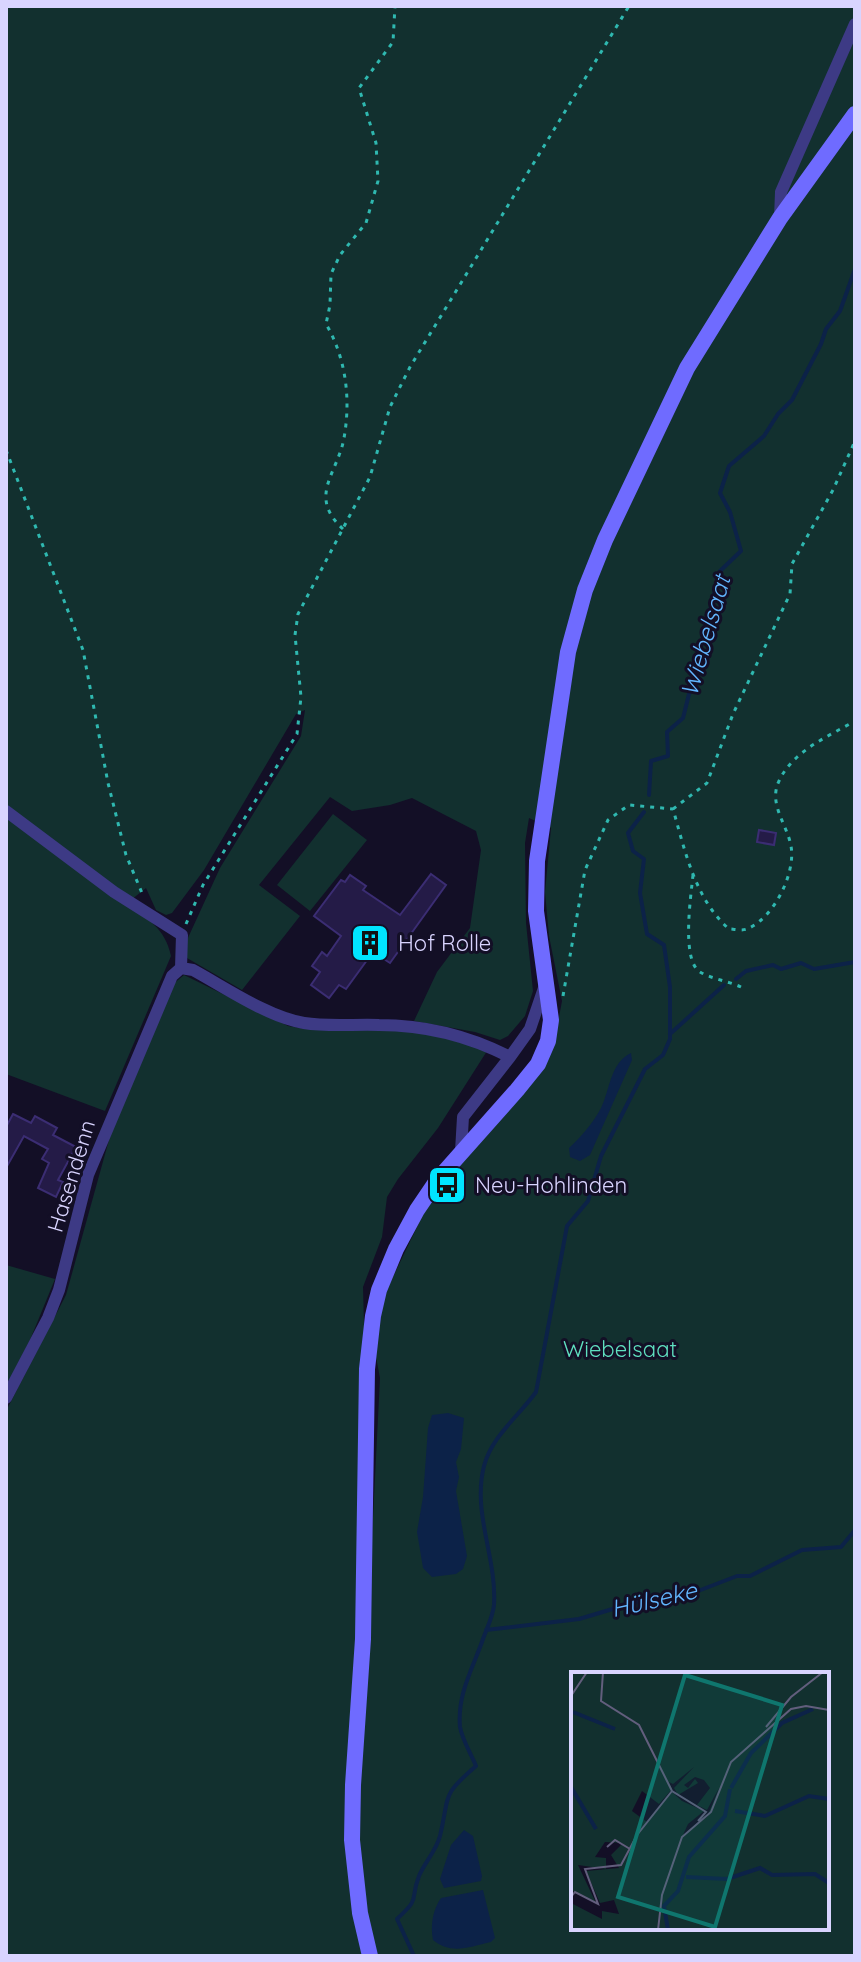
<svg xmlns="http://www.w3.org/2000/svg" width="861" height="1962" font-family="Quicksand,sans-serif">
	<style>
		.green { fill: #12302f; fill-rule: evenodd }
		.water { fill: #0c2248 }
		.lines { fill: none; stroke-linecap: round; stroke-linejoin: round }
		.stream { stroke: #0c2248; stroke-width: 4 }
		.building { fill: #241b47; stroke: #3b2d73; stroke-width: 2 }
		.path { stroke: #2fb8b0; stroke-width: 3; stroke-dasharray: 4 6; stroke-linecap: butt }
		.minor { stroke: #3d3a85; stroke-width: 12 }
		.secondary { stroke: #6f6bff; stroke-width: 16 }
		.labels { text-anchor: middle; stroke-width: 6; stroke-linejoin: round; paint-order: stroke }
		.poi-label { font-size: 22px; fill: #d9d4ff; stroke: #130f26; text-anchor: start }
		.street-label { font-size: 22px; fill: #d9d4ff; stroke: #130f26 }
		.park-label { font-size: 22px; fill: #5fe0c0; stroke: #130f26 }
		.water-label { font-size: 24px; font-style: italic; fill: #62b6ff; stroke: #130f26 }
		.inset-river { fill: none; stroke: #0c2248; stroke-width: 4 }
		.inset-road { fill: none; stroke: #625e7d; stroke-width: 2 }
		.view { fill: #0f766e; fill-opacity: 0.15; stroke: #0f766e; stroke-width: 4 }
		.inset-edge { fill: none; stroke: #d9d4ff; stroke-width: 4 }
	</style>
	<rect width="100%" height="100%" fill="#130f26"/>
	<path class="green" d="M6,6h849v1950h-479l-12,-51 -7,-68 23,-459 -4,-21 5,-55 47,-98 128,-171 6,-32 -13,-65 -4,-44 6,-64 -22,-10 -4,25 1,80 7,68 -8,25 -17,20 -8,4 -25,-8 -61,-11 23,-49 33,-44 11,-78 -5,-19 -64,-33 -22,7 -38,6 -22,-14 -71,88 41,31 -58,74 -55,-32 -2,-8 2,-10 33,-72 81,-132 4,-26 -9,4 -92,156 -32,43 -6,2 -10,-5 -10,-22 -20,16c22,15 39,24 45,52l-66,155 -99,-37zM573,1674h254v254h-254z
		M333,814l34,26 -57,71 -33,-26z
		M184,975l104,51c33,7 67,1 100,3 34,2 67,11 99,22l-49,77 -40,51 -11,18 -5,40 -19,50 2,76 -7,277 -9,95 14,221h-357v-545l60,-116 51,-184 55,-126z
		M6,1265l49,14 -25,61 -24,46z"/>
	<path class="water" d="M631,1053l1,7 -42,95 -10,6 -10,-4 -1,-9c11,-10 25,-26 32,-40 9,-18 9,-45 30,-55z
		M448,1413l16,5 -3,31 -5,13 3,15 -3,14 11,65 -4,13 -7,5 -24,3 -9,-9 -6,-36 6,-35 5,-69 4,-13z
		M464,1830l9,6 9,40 -1,5 -37,7 -4,-9 11,-34z
		M483,1890l12,48 -4,4c-22,5 -40,13 -58,-2 -3,-14 0,-31 8,-42z"/>
	<g class="lines">
		<path class="stream" d="M649,795l2,-34 17,-5 -1,-24 16,-14 37,-147 21,-20 -11,-39 -10,-19 9,-27 35,-30 14,-22 14,-14 29,-56 5,-15 14,-18 15,-42
			M736,979l10,-8 27,-6 8,4 20,-6 13,6 41,-7
			M670,1034l54,-49
			M486,1630l93,-11 64,-19 9,1 33,-5 52,-20h13l52,-26 39,-3 14,-17
			M414,1956l-17,-37c25,-23 12,-17 22,-43 6,-14 17,-25 21,-40 10,-41 0,-39 36,-70 -5,-12 -14,-27 -16,-39 -3,-33 13,-59 23,-88 4,-11 10,-23 11,-34 3,-47 -22,-92 -10,-139 8,-30 34,-49 52,-74l31,-166 21,-25 13,-45 44,-87 18,-14 7,-16v-52l-6,-42 -17,-11 -7,-41 4,-34 -11,-8 -5,-18 16,-21"/>
	</g>
	<path class="building" d="M759,830l17,3 -2,12 -17,-3z
		M431,874l15,11 -56,78 -17,-11 -27,37 -7,-4 -10,13 -18,-13 9,-13 -8,-6 10,-14 5,4 14,-20 -27,-20 27,-36 4,2 5,-7 16,11 -3,4 37,25z
		M13,1114l18,9 4,-7 22,12 -4,7 23,12 -18,33 5,2 -7,15 -18,-9 11,-25 -7,-4 6,-10 -24,-13 -18,32v-41z"/>
	<g class="lines">
		<path class="path" d="M6,450l77,200 25,133 18,72 16,38
			M343,529c-36,-33 -5,-56 1,-91 7,-39 2,-80 -18,-114l4,-19 1,-31 9,-19 26,-32 12,-42 -2,-38 -17,-55 34,-46 2,-36
			M673,809l34,-26 26,-69 57,-120 2,-30 41,-74 22,-49
			M693,875c-2,21 -12,85 7,97 12,7 28,9 41,15
			M186,924l17,-39 94,-151 4,-37 -6,-62 3,-21 72,-137 20,-70 20,-40 219,-361
			M563,996l22,-126 23,-50 21,-15 44,4c12,42 22,90 56,120 5,0 13,2 18,0 27,-11 49,-56 44,-83 -4,-22 -23,-42 -12,-65 14,-30 48,-44 76,-60"/>
		<path class="minor" d="M780,218l1,-26 74,-168
			M6,811l108,81 68,43 -1,33
			M181,968l12,2c33,18 75,47 111,53 24,4 51,1 75,2 45,0 90,11 131,32l-47,60 -2,34
			M510,1057l20,-28 15,-44
			M6,1398l42,-80 11,-28 29,-115 84,-199 9,-8"/>
		<path class="secondary" d="M370,1956l-10,-43 -8,-73 1,-55 10,-146 4,-270 6,-53 6,-26 17,-41 21,-39 21,-31 79,-89 21,-26 10,-23 3,-21 -15,-109 1,-50 31,-209 17,-62 20,-50 82,-172 93,-150 75,-104"/>
	</g>
	<defs>
		<symbol id="building-square" viewBox="-11 -11 22 22"><rect x="-9" y="-9" width="18" height="18" rx="4" fill="#00e5ff" stroke="#130f26"/><path d="M-4-6H4V6H1V3H-1V6H-4ZM-2.5-4.3h1.7v1.8h-1.7ZM.8-4.3h1.7v1.8H.8ZM-2.5-1h1.7V.8h-1.7ZM.8-1h1.7V.8H.8Z" fill="#111"/></symbol>
		<symbol id="bus-square" viewBox="-11 -11 22 22"><rect x="-9" y="-9" width="18" height="18" rx="4" fill="#00e5ff" stroke="#130f26"/><path d="M-5-6H5V4H4V6H2V4H-2V6H-4V4H-5ZM-3.5-4V0h7V-4ZM-3.5 1.2v1.5H-2V1.2ZM2 1.2v1.5H3.5V1.2Z" fill="#111"/></symbol>
	</defs>
	<g fill-rule="evenodd">
		<use href="#building-square" x="348" y="921" width="44" height="44"/>
		<use href="#bus-square" x="425" y="1163" width="44" height="44"/>
	</g>
	<g class="labels">
		<g class="poi-label">
			<text x="398" y="951">Hof Rolle</text>
			<text x="475" y="1193">Neu-Hohlinden</text>
		</g>
		<g class="street-label">
			<text transform="translate(71 1176) rotate(-73)" y="8">Hasendenn</text>
		</g>
		<g class="park-label">
			<text x="620" y="1357">Wiebelsaat</text>
		</g>
		<g class="water-label">
			<text transform="translate(706 636) rotate(-74)" y="8">Wiebelsaat</text>
			<text transform="translate(654 1600) rotate(-13)" y="8">Hülseke</text>
		</g>
	</g>
	<g transform="translate(571 1672)">
		<rect width="258" height="258" fill="#130f26"/>
		<path d="M0,0h258v258h-258v-27l31,16v-8l17,3 -5,-14 -14,3 -14,-32 33,-3 -8,-13 12,-12 -18,-1 -10,15 11,1v11l-28,-4 18,38 -25,-13zM123,95l-20,21 4,7 20,-12 -3,-4 -7,9 -4,-3 11,-8 9,3 6,8 -13,17 10,5 12,-22 -12,29 -24,18 5,-11 16,-13 -22,-10 -10,-9 -25,30 -15,-11 10,-20 17,13 13,-15 -3,-7 4,2z" fill="#12302f" fill-rule="evenodd"/>
		<path class="inset-river" d="M2,40l42,17M0,115l25,42M160,116l20,-35 31,-30 31,-14M164,139l30,5 44,-20 20,3M115,205l41,2 33,-11 12,7 43,-1 14,9M97,258l-4,-24 14,-15 11,-34 36,-41 5,-27"/>
		<path class="inset-road" d="M32,0l-2,29 38,24 33,66 34,21 -8,9M0,24l16,-24M195,55l25,-30 32,-25M36,175l8,-7 15,9M0,225l4,-5 23,12 -13,-35 36,-4 16,-30 35,-44M87,258l4,-35 20,-58 29,-25 20,-50 60,-53 15,-3 23,4"/>
		<path class="view" d="M114,3l97,30 -67,222 -97,-30z"/>
		<rect width="258" height="258" class="inset-edge"/>
	</g>
	<rect width="861" height="1962" fill="none" stroke="#d9d4ff" stroke-width="16"/>
</svg>
